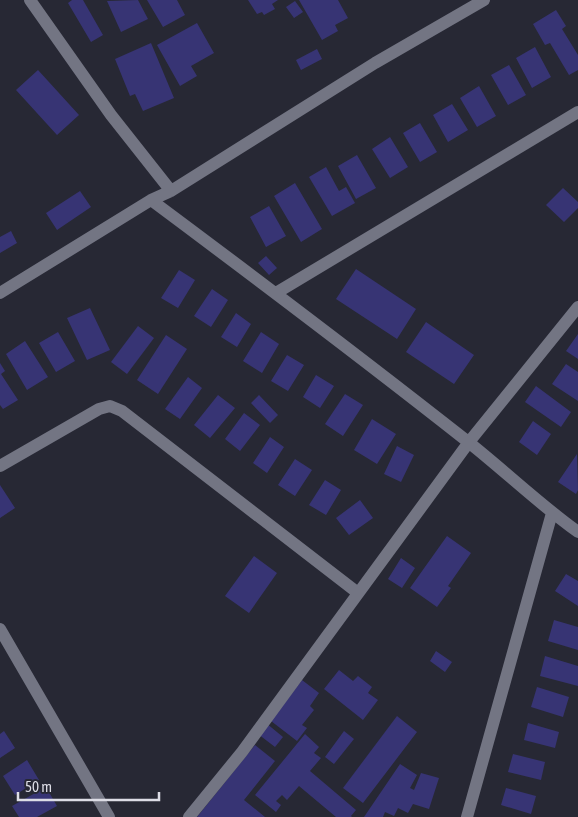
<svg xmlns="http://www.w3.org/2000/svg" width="578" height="817" font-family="'Asap Condensed',sans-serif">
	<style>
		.building { fill: #373474 }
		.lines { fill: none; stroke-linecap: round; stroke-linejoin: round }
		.minor { stroke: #737583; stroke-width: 12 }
	</style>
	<rect width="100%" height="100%" fill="#272834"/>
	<path class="building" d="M72,0h11l20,35 -12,7 -23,-39z
		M138,0l10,19 -27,13 -14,-31z
		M147,0h30l8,15 -22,12z
		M248,0h30l-6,4 3,5 -11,6 -2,-3 -5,2z
		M299,0h39l10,18 -13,7 3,6 -16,9z
		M295,1l8,11 -9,6 -8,-11z
		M556,10l10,16 -4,3 16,26v15l-9,5 -19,-32 -5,2 -12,-21z
		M197,23l17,30 -23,13 6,10 -17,10 -23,-41z
		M151,43l23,55 -31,13 -8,-17 -5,2 -15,-37z
		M535,47l16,30 -19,11 -16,-30z
		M317,49l5,10 -21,11 -5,-10z
		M509,65l17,30 -18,10 -17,-30z
		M38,70l41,45 -22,20 -41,-45z
		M479,86l17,30 -19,11 -17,-29z
		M452,104l16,26 -20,12 -15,-27z
		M420,123l17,29 -17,10 -17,-29z
		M390,137l18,30 -18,11 -18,-29z
		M357,155l19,33 -20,11 -18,-33z
		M326,167l13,24 7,-4 9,16 -23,13 -23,-39z
		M295,183l27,46 -21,13 -27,-46z
		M563,188l15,14v6l-14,14 -18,-17z
		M80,191l11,16 -34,23 -11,-17z
		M269,206l17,30 -20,11 -16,-30z
		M11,231l6,12 -17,10v-16z
		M266,256l11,12 -8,7 -11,-12z
		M356,269l60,40 -19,30 -61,-40z
		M179,270l16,10 -17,28 -17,-10z
		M212,289l16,11 -17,27 -17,-11z
		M90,308l20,42 -23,10 -20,-42z
		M236,313l15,11 -14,23 -16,-10z
		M426,322l48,33 -20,29 -48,-32z
		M138,326l16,12 -27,36 -16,-12z
		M58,332l17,29 -19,11 -17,-29z
		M261,332l18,12 -17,29 -19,-12z
		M578,334v25l-12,-8z
		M166,335l21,14 -29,45 -21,-14z
		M25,341l23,36 -21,13 -21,-36z
		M287,355l17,10 -16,26 -17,-10z
		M0,363l5,8 -4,3 17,26 -15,9 -3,-4z
		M566,364l12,8v29l-26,-17z
		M316,375l18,11 -14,22 -17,-11z
		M188,377l14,11 -22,31 -15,-10z
		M536,386l35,26 -10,15 -36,-25z
		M345,394l18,11 -20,31 -18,-12z
		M218,395l17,13 -25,30 -16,-13z
		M259,395l19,20 -8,8 -19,-20z
		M244,413l16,12 -20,26 -15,-12z
		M372,419l24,15 -19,30 -23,-14z
		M533,421l18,13 -14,21 -18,-13z
		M270,437l14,10 -17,26 -14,-10z
		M397,446l17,9 -13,27 -17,-8z
		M577,454l1,36 -2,4 -18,-12z
		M295,459l17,11 -17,26 -17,-11z
		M325,480l16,10 -15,25 -17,-10z
		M0,485l15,23 -15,10z
		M360,500l13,18 -24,17 -13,-17z
		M447,536l24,17 -23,33 3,2 -14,19 -27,-19z
		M254,556l23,17 -28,40 -24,-17z
		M401,558l14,10 -13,20 -14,-9z
		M566,574l12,7v25l-23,-15z
		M554,620l24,7v23l-30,-9z
		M436,651l16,11 -7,10 -15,-11z
		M545,656l33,10v20l-38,-10z
		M339,670l14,11 5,-5 14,11 -4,6 10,7 -15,20 -39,-31z
		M302,680l17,13 -9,13 4,4 -12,15 5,3 -10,13 -26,-20z
		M537,687l32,10 -6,20 -32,-10z
		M397,716l20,16 -54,71 -20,-15z
		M266,723l17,14 -8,10 -17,-13z
		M528,723l31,9 -4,16 -31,-8z
		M4,731l11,17 -15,10v-24z
		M344,731l10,8 -20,25 -9,-7z
		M305,734l14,13 -5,6 7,5 -11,13 46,39 -5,6 1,1h-16l-37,-31 -12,14 -5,-5 -6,6 5,4 -5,7 -21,-17z
		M255,745l20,16 -31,39 21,17h-68z
		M513,754l32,8 -4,18 -33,-8z
		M27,760l12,20 -24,15 -12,-19z
		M400,764l17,11 -7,13 4,2 7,-17 18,5 -10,31 -16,-5 -5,9 -10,-5 -4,8 -9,-4 -2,5h-19z
		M46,787l11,19 -20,11h-18l-7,-11z
		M506,788l30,8 -5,18 -30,-9z"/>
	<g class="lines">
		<path class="minor" d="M30,0l81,115 60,76
			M151,200c106,79 212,159 316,241 38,30 72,63 111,91
			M0,293l151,-93 20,-9 204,-128 109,-63
			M276,293l302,-181
			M0,466l99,-57 11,-3 12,5 236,182
			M0,629l109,188
			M189,817l53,-65 227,-310 109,-135
			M467,817l85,-304"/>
	</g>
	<path d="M18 792v8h141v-8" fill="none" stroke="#dddde6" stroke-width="2.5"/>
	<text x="25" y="792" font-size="15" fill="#dddde6" stroke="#272834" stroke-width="4" paint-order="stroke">50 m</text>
</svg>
